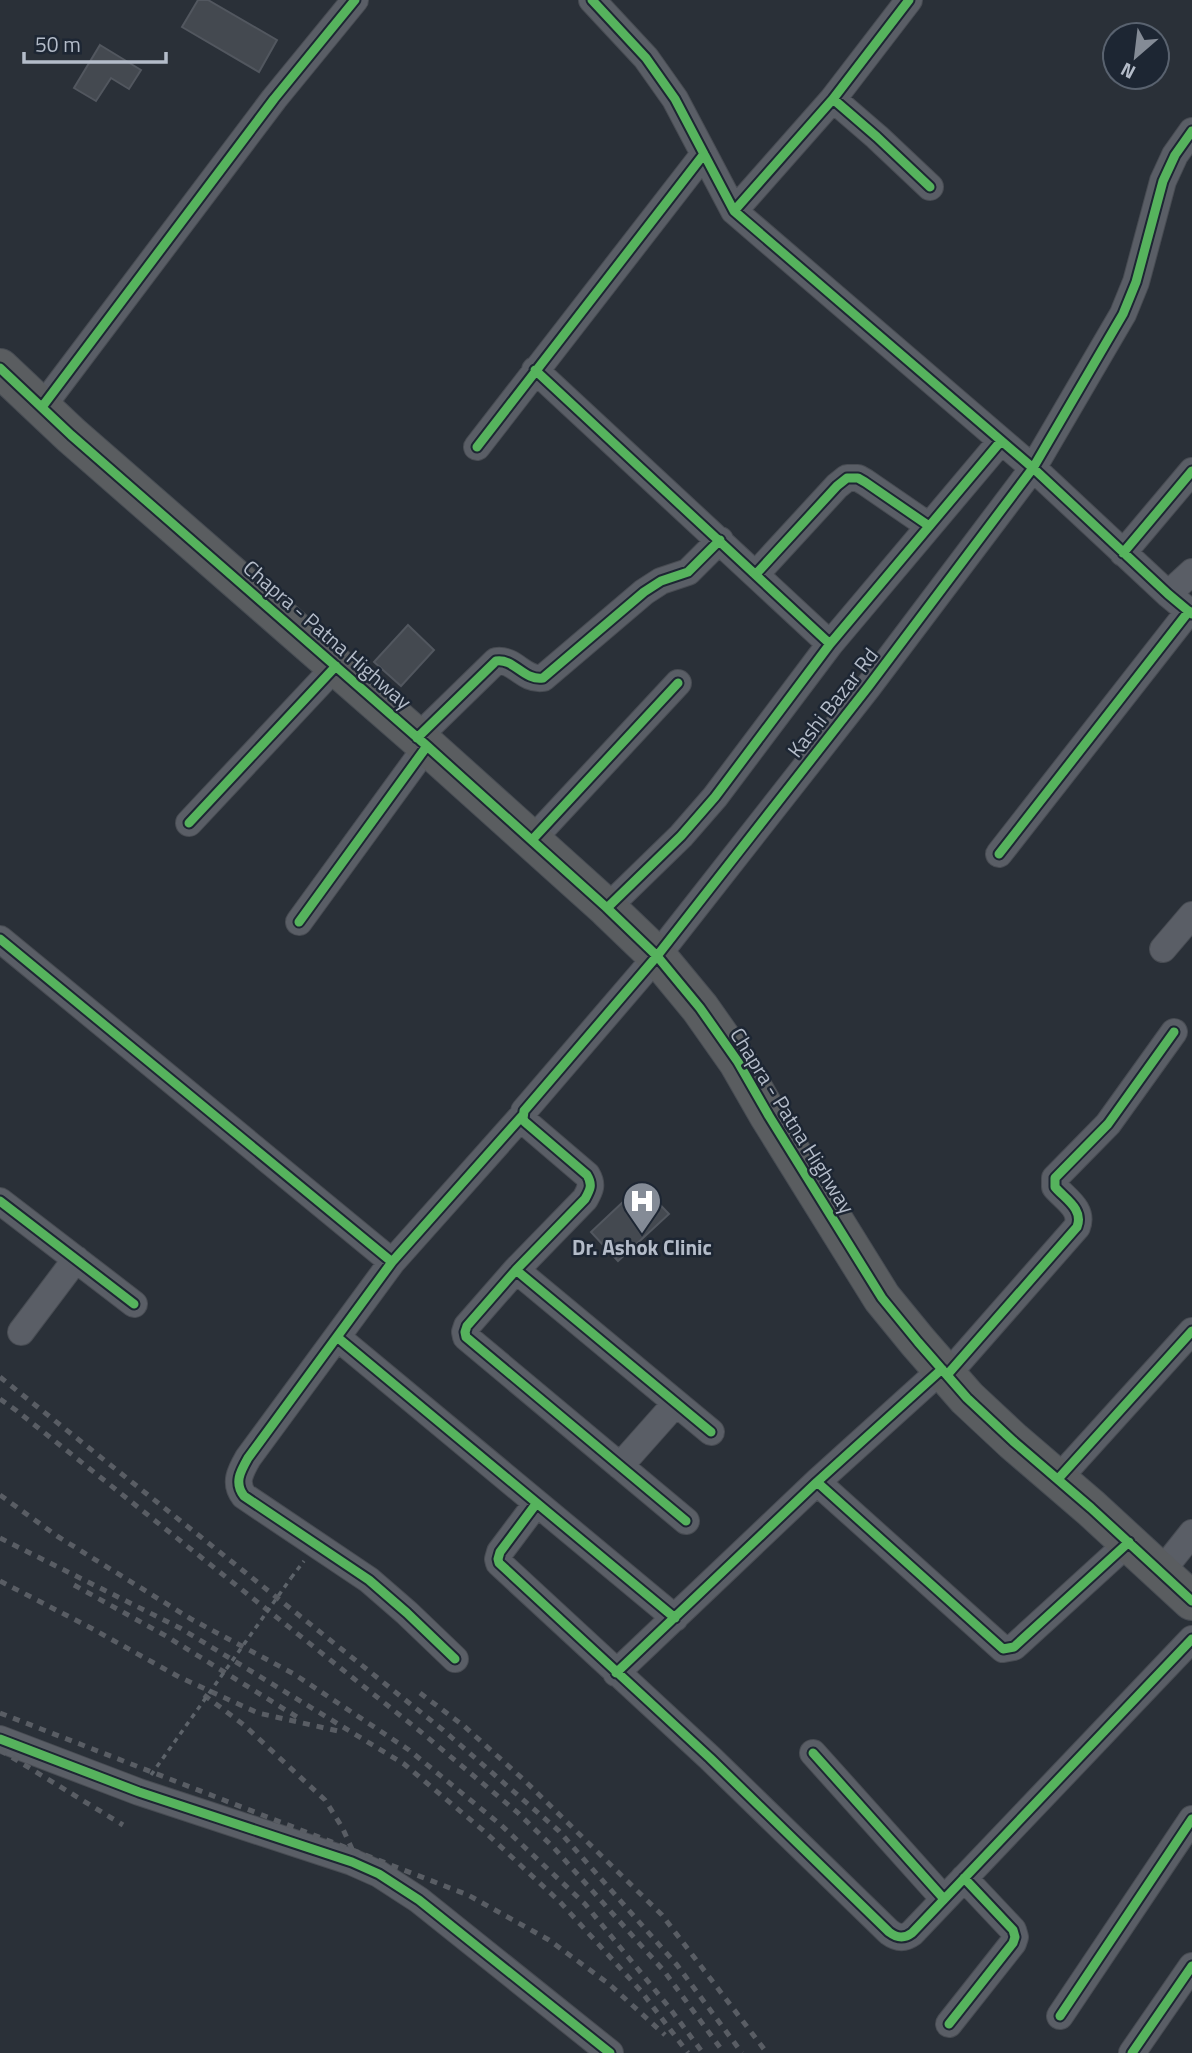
<svg xmlns="http://www.w3.org/2000/svg" width="1192" height="2053" font-family="'Titillium Web',sans-serif">
	<style>
		.building { fill: #444950; stroke: #52575f; stroke-width: 2 }
		.lines { fill: none; stroke-linecap: round; stroke-linejoin: round }
		.minor-casing { stroke: #484c53; stroke-width: 28 }
		.highway-casing { stroke: #474c53; stroke-width: 40 }
		.path { stroke: #5d636a; stroke-width: 3.5; stroke-dasharray: 5 5; stroke-linecap: butt }
		.minor { stroke: #5a5e66; stroke-width: 26 }
		.highway { stroke: #5a5d60; stroke-width: 38 }
		.rail { stroke: #595d64; stroke-width: 5; stroke-dasharray: 7 7; stroke-linecap: butt }
		.path-bridge { stroke: #5d636a; stroke-width: 3.5; stroke-dasharray: 5 5; stroke-linecap: butt }
		.cycleway-casing { stroke: #1d2633; stroke-width: 13 }
		.cycleway { stroke: #56b35d; stroke-width: 9 }
		.labels { text-anchor: middle; stroke-width: 5; stroke-linejoin: round; paint-order: stroke }
		.street-label { font-size: 21px; fill: #b4bcc9; stroke: #1d2633 }
		.poi-label { font-size: 21px; font-weight: bold; fill: #b4bcc9; stroke: #1d2633 }
	</style>
	<rect width="100%" height="100%" fill="#2a3038"/>
	<path class="building" d="M198,0h10l69,40 -18,32 -77,-45z
		M100,45l41,25 -12,19 -18,-11 -15,23 -22,-13z
		M408,625l26,25 -33,36 -27,-24z
		M641,1185l28,29 -51,47 -27,-29z"/>
	<g class="lines">
		<defs>
			<path id="minor" d="M592,0l54,58 29,41 59,112 299,257 135,126 24,20
				M833,99l44,38 53,50
				M734,211l99,-112 76,-99
				M535,370l295,274
				M42,407l232,-308 81,-99
				M477,447l227,-293
				M1123,553l69,-82
				M756,574l81,-88 10,-8h11l7,4 64,44
				M1168,594l24,-22
				M417,738l79,-77c18,-3 28,20 47,17l101,-86 17,-11 27,-9 32,-32
				M189,823l147,-157
				M532,840l146,-157
				M999,854l190,-243
				M607,908l74,-72 34,-39 115,-153 171,-203
				M299,922l128,-176
				M0,939l392,323
				M1163,949l29,-34
				M0,1201l134,103
				M516,1270l195,162
				M21,1332l55,-73
				M337,1337l338,281
				M947,1375l130,-148c7,-18 -12,-28 -22,-40v-9l53,-54 66,-92
				M620,1466l56,-63
				M1058,1479l134,-148
				M817,1482l186,167 11,-2 115,-105
				M536,1504l-36,48 -2,7 1,4 211,195 179,174c8,6 15,7 23,1l280,-294
				M686,1521l-220,-184 -1,-5 2,-6 49,-56 69,-71c5,-9 8,-14 2,-24l-62,-53 -2,-3 1,-8 133,-155 211,-269 165,-219 90,-154 13,-32 27,-101 12,-26 17,-24
				M1161,1572l31,-39
				M455,1659l-48,-46 -38,-33 -125,-84c-10,-13 -4,-24 4,-38l144,-196 131,-147
				M616,1673l201,-191 125,-113
				M0,1739l139,53 213,70 27,12 40,26 191,153
				M813,1753l131,146
				M1060,2016l132,-197
				M949,2024l64,-81 2,-6 -2,-7 -49,-52
				M1132,2053l60,-87"/>
			<path id="highway" d="M0,368l71,67 356,311 180,162 50,48 43,52 38,54 31,54 113,182 36,44 49,56 46,43 78,67 101,93"/>
		</defs>
		<use href="#minor" class="minor-casing"/>
		<use href="#highway" class="highway-casing"/>
		<path class="path" d="M291,1578l13,-17"/>
		<use href="#minor" class="minor"/>
		<use href="#highway" class="highway"/>
		<path class="rail" d="M0,1377l443,353 116,101 118,134 65,88
			M0,1399l17,12 404,321 96,80 37,36 110,123 60,82
			M0,1495l57,41 134,83 103,55 115,76 92,75 84,79 83,102 35,47
			M0,1538l180,90 224,136 81,68 75,70 81,89 47,62
			M0,1581l91,47 88,49 79,36 80,18
			M74,1585l92,51 131,81
			M420,1693l44,33 60,54 138,135 105,138
			M204,1695l40,30 81,75 17,27 10,22
			M0,1713l468,182 81,45 60,44 56,51
			M0,1750l123,75"/>
		<path class="path-bridge" d="M151,1775l140,-197"/>
		<defs>
			<path id="cycleway" d="M592,0l54,58 29,41 59,112 299,257 135,126 24,20
				M833,99l44,38 53,50
				M734,211l99,-112 76,-99
				M0,368l71,67 356,311 180,162 50,48 43,52 38,54 31,54 113,182 36,44 49,56 46,43 78,67 101,93
				M535,370l295,274
				M42,407l232,-308 81,-99
				M477,447l227,-293
				M1123,553l69,-82
				M756,574l81,-88 10,-8h11l7,4 64,44
				M417,738l79,-77c18,-3 28,20 47,17l101,-86 17,-11 27,-9 32,-32
				M189,823l147,-157
				M532,840l146,-157
				M999,854l190,-243
				M607,908l74,-72 34,-39 115,-153 171,-203
				M299,922l128,-176
				M0,939l392,323
				M0,1201l134,103
				M516,1270l195,162
				M337,1337l338,281
				M947,1375l130,-148c7,-18 -12,-28 -22,-40v-9l53,-54 66,-92
				M1058,1479l134,-148
				M817,1482l186,167 11,-2 115,-105
				M536,1504l-36,48 -2,7 1,4 211,195 179,174c8,6 15,7 23,1l280,-294
				M686,1521l-220,-184 -1,-5 2,-6 49,-56 69,-71c5,-9 8,-14 2,-24l-62,-53 -2,-3 1,-8 133,-155 211,-269 165,-219 90,-154 13,-32 27,-101 12,-26 17,-24
				M455,1659l-48,-46 -38,-33 -125,-84c-10,-13 -4,-24 4,-38l144,-196 131,-147
				M616,1673l201,-191 125,-113
				M0,1739l139,53 213,70 27,12 40,26 191,153
				M813,1753l131,146
				M1060,2016l132,-197
				M949,2024l64,-81 2,-6 -2,-7 -49,-52
				M1132,2053l60,-87"/>
		</defs>
		<use href="#cycleway" class="cycleway-casing"/>
		<use href="#cycleway" class="cycleway"/>
	</g>
	<defs>
		<symbol id="hospital-pin" viewBox="-11 -11 22 30"><path d="M0 17L-7.5 6A9.5 9.5 0 1 1 7.5 6Z" fill="#848b96" stroke="#1d2633"/><path d="M-5-5h3v3.5h4V-5h3V5h-3V1.5h-4V5h-3Z" fill="#fff"/></symbol>
	</defs>
	<g fill-rule="evenodd">
		<use href="#hospital-pin" x="620" y="1179" width="44" height="60"/>
	</g>
	<g class="labels">
		<g class="street-label">
			<text transform="translate(327 635) rotate(41)" y="7">Chapra - Patna Highway</text>
			<text transform="translate(833 703) rotate(-52)" y="7">Kashi Bazar Rd</text>
			<text transform="translate(792 1121) rotate(58)" y="7">Chapra - Patna Highway</text>
		</g>
		<g class="poi-label">
			<text x="642" y="1255">Dr. Ashok Clinic</text>
		</g>
	</g>
	<g transform="translate(1136 56) rotate(208)"><circle r="33" fill="#1d2633" stroke="#59626f" stroke-width="2"/>
	<path d="M0-5L12 26L0 18L-12 26Z" fill="#848b96"/>
	<text y="-10" font-size="19" font-weight="bold" text-anchor="middle" fill="#b4bcc9">N</text>
	</g>
	<path d="M24 52v10h142v-10" fill="none" stroke="#b4bcc9" stroke-width="3.5"/>
	<text x="35" y="52" font-size="21" fill="#b4bcc9" stroke="#1d2633" stroke-width="5" paint-order="stroke">50 m</text>
</svg>
